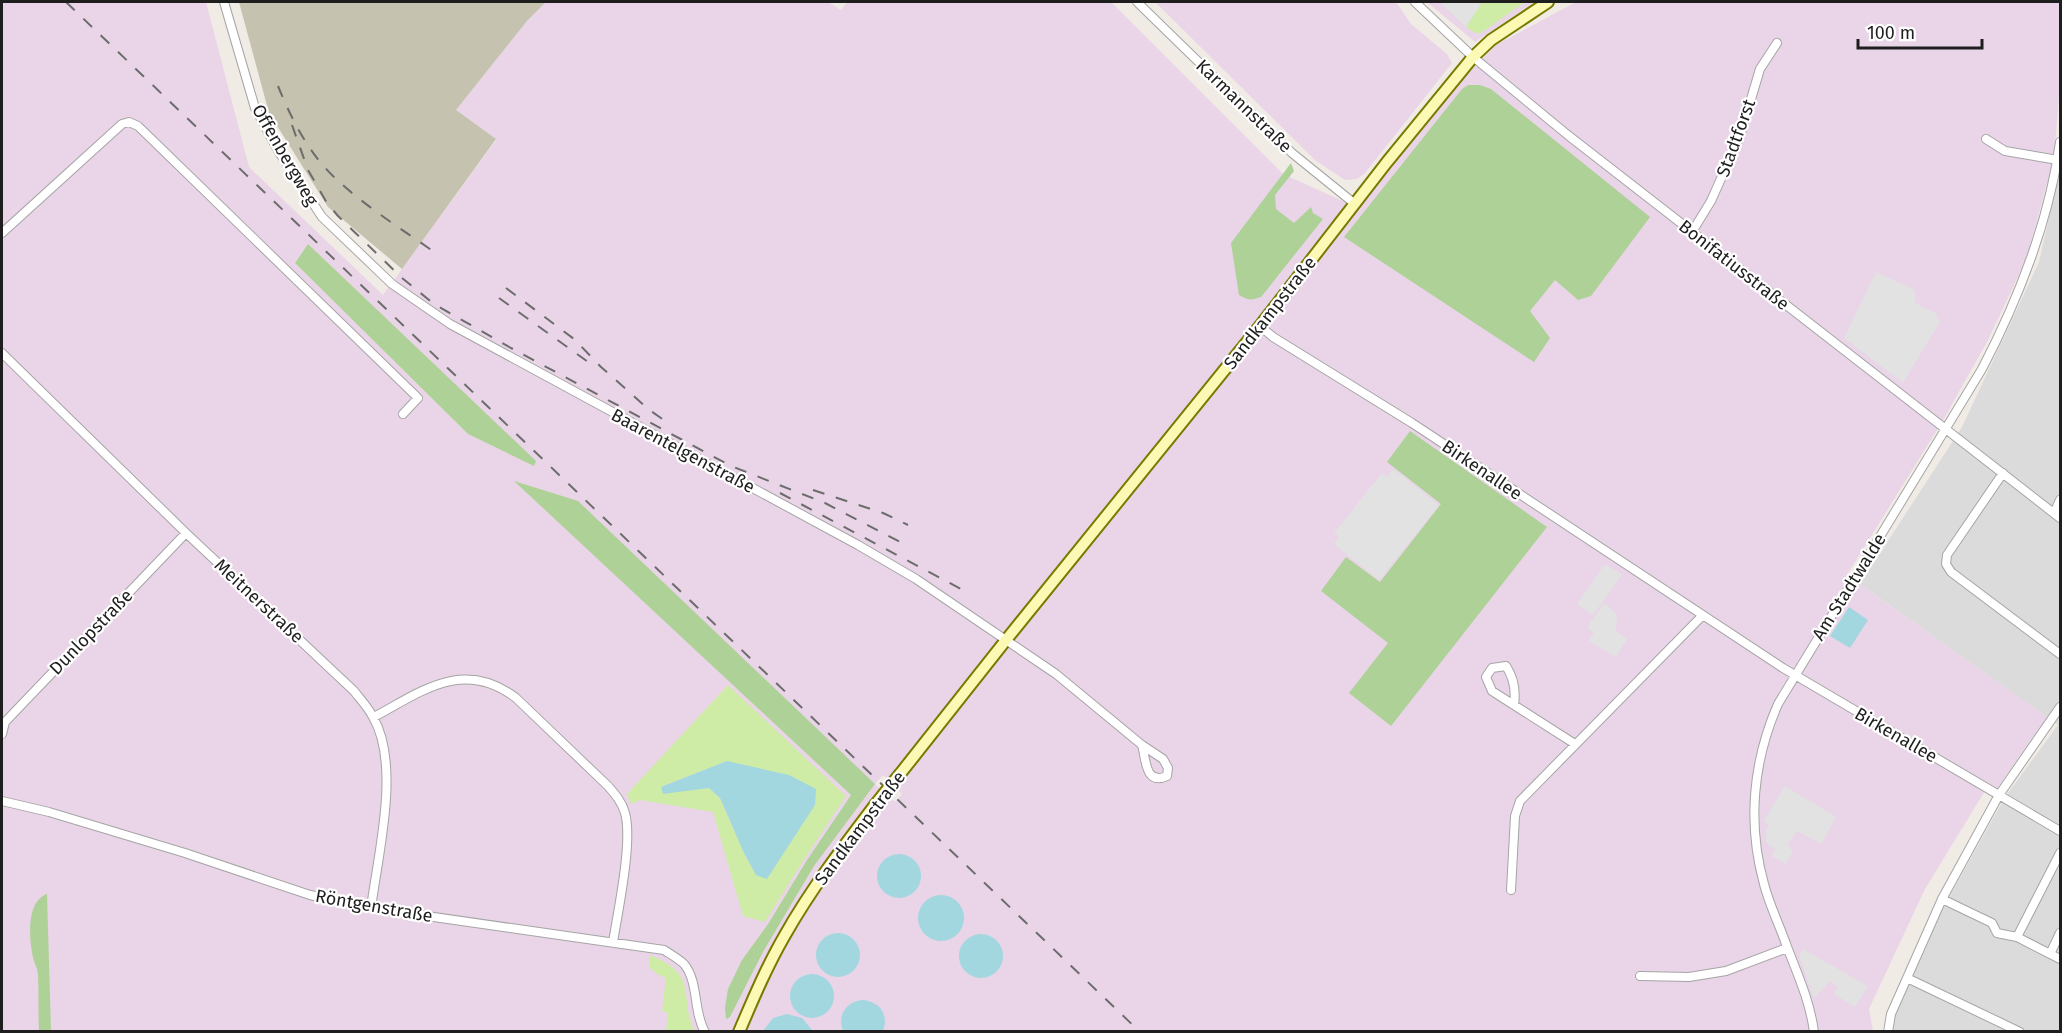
<svg xmlns="http://www.w3.org/2000/svg" width="2062" height="1033" font-family="'Fira Sans',sans-serif">
	<style>
		.residential { fill: #dcdbdb }
		.industrial { fill: #e9d5e7; fill-rule: evenodd }
		.construction { fill: #c5c3af }
		.grass { fill: #cfeca7; fill-rule: evenodd }
		.forest { fill: #add196 }
		.parking { fill: #e2e2e2 }
		.water { fill: #a2d7df }
		.lines { fill: none; stroke-linecap: round; stroke-linejoin: round }
		.street-casing { stroke: #a5a5a5; stroke-width: 10 }
		.secondary-casing { stroke: #787a00; stroke-width: 14 }
		.street { stroke: #fff; stroke-width: 8 }
		.secondary { stroke: #fcf9b5; stroke-width: 10 }
		.rail { stroke: #6c6c6c; stroke-width: 2; stroke-dasharray: 12 12; stroke-linecap: butt }
		.secondary-bridge-casing { stroke: #787a00; stroke-width: 14; stroke-linecap: butt }
		.secondary-bridge { stroke: #fcf9b5; stroke-width: 10 }
		.labels { text-anchor: middle; stroke-width: 4.5; stroke-linejoin: round; paint-order: stroke }
		.street-label { font-size: 18px; fill: #1e1e1e; stroke: #fff }
	</style>
	<rect width="100%" height="100%" fill="#f0ebe4"/>
	<path class="residential" d="M2060,169v862h-169l4,-19 47,-102 63,-113 53,-72 -198,-141 102,-157 77,-165z"/>
	<path class="industrial" d="M2,2h204l43,165 134,128 113,-155 -41,-29 72,-90 19,-19h282l13,8 6,-8h264l172,172 75,34 106,-130 32,-33 80,-43h484v81l-6,75 -28,102 -39,82 -45,80 -95,153 200,142 -51,73 -8,-4 -63,103 -56,120 4,22 -1871,1zM308,244l226,221 -66,-31 -173,-171zM516,482l358,302 -60,82 -51,86 -33,65 12,-57 26,-36 39,-64 44,-65zM883,775l19,19 -7,8 -20,-18z
		M1155,2h241l15,22 36,30 5,9 -87,110 -8,6 -12,1 -30,-20z
		M1427,2h107l-59,40z"/>
	<path class="construction" d="M239,2h307l-19,19 -71,89 40,29 -94,130 -74,-62 -59,-94z"/>
	<path class="grass" d="M1482,2h43l-44,31h-6l-9,-6z
		M728,685l118,111 -41,62 -40,64 -22,-6 -30,-104 -73,-12 -9,4 -4,-10zM727,761l29,114 -12,-22 -24,-55 -11,-10 -20,1 -28,-2z
		M650,955c49,20 29,38 44,76h-28l2,-18 -6,-2 4,-33 -9,-4 -8,-7z"/>
	<path class="forest" d="M1468,85h12l11,4 159,128 -59,79 -13,4 -23,-20 -25,31 20,27 -16,24 -190,-125 118,-148z
		M1291,163l3,8 -19,24 1,14 18,14 17,-16 2,6 10,6 -62,78c-10,4 -13,3 -22,-2l-8,-52z
		M308,244l228,217 -2,5 -66,-32 -173,-171z
		M1410,431l137,96 -156,199 -42,-33 39,-50 -67,-52 25,-34 34,25 61,-78 -54,-42z
		M514,481l64,20 297,283 -61,82 -51,86 -33,65 -4,2 -1,-11 3,-19 14,-29 26,-36 39,-64 44,-65z
		M47,894l4,137h-12c-1,-18 0,-37 -1,-56 0,-6 -4,-12 -5,-18 -4,-18 -7,-56 14,-63z"/>
	<path class="parking" d="M1440,2h42l-16,25z
		M1876,272l39,18v13l22,11 -1,4 5,2 -38,63 -59,-45z
		M1393,469l46,36 -60,75 -45,-36 5,-7 -5,-4 48,-60 5,4z
		M1605,564l17,11 -29,40 -16,-11z
		M1604,603l13,11 -1,17 11,8 -11,18 -27,-16 5,-8 -7,-5z
		M1785,786l51,31 -15,27 -22,-12 -4,1 -7,12 5,6 -7,13 -14,-8 3,-7 -9,-7v-11l3,-6 -6,-3z
		M1803,949l65,37 -13,21 -21,-13 4,-7 -8,-6 -16,17 -15,-43z"/>
	<path class="water" d="M1849,607l19,13 -18,28 -20,-12z
		M727,761l62,14 27,14 -1,16 -48,74 -11,-4 -12,-22 -24,-55 -11,-10 -46,6 -2,-7z
		M877 876a22 22 0 1 1 44 0a22 22 0 1 1-44 0Z
		M918 918a23 23 0 1 1 46 0a23 23 0 1 1-46 0Z
		M816 955a22 22 0 1 1 44 0a22 22 0 1 1-44 0Z
		M959 956a22 22 0 1 1 44 0a22 22 0 1 1-44 0Z
		M790 996a22 22 0 1 1 44 0a22 22 0 1 1-44 0Z
		M862,1000c18,1 27,15 21,31h-40c-6,-16 3,-29 19,-31z
		M787,1014l15,4 11,13h-50l10,-13z"/>
	<g class="lines">
		<defs>
			<path id="street" d="M224,2l31,106 24,44 43,65 70,67 58,40 408,221 58,34 140,95 86,71 21,14 5,9 -1,8c-22,10 -21,-17 -25,-31
				M1137,2l155,151 63,51
				M1415,2l58,55 96,79 491,382
				M1986,139l19,12 53,9
				M1692,232l19,-31 29,-65 20,-67 17,-26
				M2,233l120,-109 7,-2 9,4 280,272 -15,16
				M1260,326l13,11 139,86 371,245 277,163
				M2,353l184,180 168,158c6,8 14,16 19,26 28,48 5,137 -2,191
				M2003,473l-56,82 -1,9 5,8 109,82
				M2054,513l6,-13
				M1514,705c2,-14 0,-27 -8,-39l-14,2 -6,9 6,14 83,53
				M374,717c48,-26 90,-59 142,-19l92,88c7,8 14,16 17,27 8,28 -7,98 -12,129
				M2,734l3,-12 181,-189
				M2,801l47,11 136,41 125,42 61,13 293,42c6,4 15,9 20,14 15,18 9,48 21,68
				M1511,890l4,-74 5,-15 182,-185
				M1942,899l50,24 5,10 20,4 43,22
				M2017,937l43,-84
				M2050,954l10,-21
				M1640,976l49,1 37,-6 61,-23
				M1907,978l113,54
				M1814,1032c-4,-31 -17,-59 -28,-88 -7,-20 -17,-40 -22,-60 -17,-61 -11,-123 14,-180l204,-335c37,-71 67,-147 78,-227
				M1888,1032l3,-18 51,-115 57,-104 61,-88"/>
			<path id="secondary" d="M900,774l106,-134 254,-314 127,-164 86,-105 18,-17 57,-38
				M739,1032c14,-33 28,-66 46,-97 26,-46 58,-88 90,-130"/>
		</defs>
		<use href="#street" class="street-casing"/>
		<use href="#secondary" class="secondary-casing"/>
		<use href="#street" class="street"/>
		<use href="#secondary" class="secondary"/>
		<path class="rail" d="M66,2l1074,1030
			M278,86c13,32 30,66 55,90 31,30 69,53 104,78
			M292,125l16,45 19,33 11,13 64,62 32,26 77,44 220,118 94,37 77,40
			M506,288l68,51 27,28 26,23 21,19 23,16
			M499,298l92,66
			M813,490l70,23 25,12
			M780,493l181,96"/>
		<defs>
			<path id="secondary-bridge" d="M875,805l25,-31"/>
		</defs>
		<use href="#secondary-bridge" class="secondary-bridge-casing"/>
		<use href="#secondary-bridge" class="secondary-bridge"/>
	</g>
	<g class="labels">
		<g class="street-label">
			<text transform="translate(1244 106) rotate(44)" y="6">Karmannstraße</text>
			<text transform="translate(1736 138) rotate(-70)" y="6">Stadtforst</text>
			<text transform="translate(285 155) rotate(60)" y="6">Offenbergweg</text>
			<text transform="translate(1734 265) rotate(38)" y="6">Bonifatiusstraße</text>
			<text transform="translate(1270 313) rotate(-52)" y="6">Sandkampstraße</text>
			<text transform="translate(683 451) rotate(28)" y="6">Baarentelgenstraße</text>
			<text transform="translate(1482 470) rotate(34)" y="6">Birkenallee</text>
			<text transform="translate(1849 587) rotate(-58)" y="6">Am Stadtwalde</text>
			<text transform="translate(259 601) rotate(43)" y="6">Meitnerstraße</text>
			<text transform="translate(91 632) rotate(-46)" y="6">Dunlopstraße</text>
			<text transform="translate(1896 735) rotate(30)" y="6">Birkenallee</text>
			<text transform="translate(860 828) rotate(-53)" y="6">Sandkampstraße</text>
			<text transform="translate(374 906) rotate(10)" y="6">Röntgenstraße</text>
		</g>
	</g>
	<rect width="2062" height="1033" fill="none" stroke="#1e1e1e" stroke-width="6"/>
	<path d="M1858 39v9h124v-9" fill="none" stroke="#1e1e1e" stroke-width="3"/>
	<text x="1867" y="39" font-size="18" fill="#1e1e1e" stroke="#ffffff" stroke-width="4.5" paint-order="stroke">100 m</text>
</svg>
